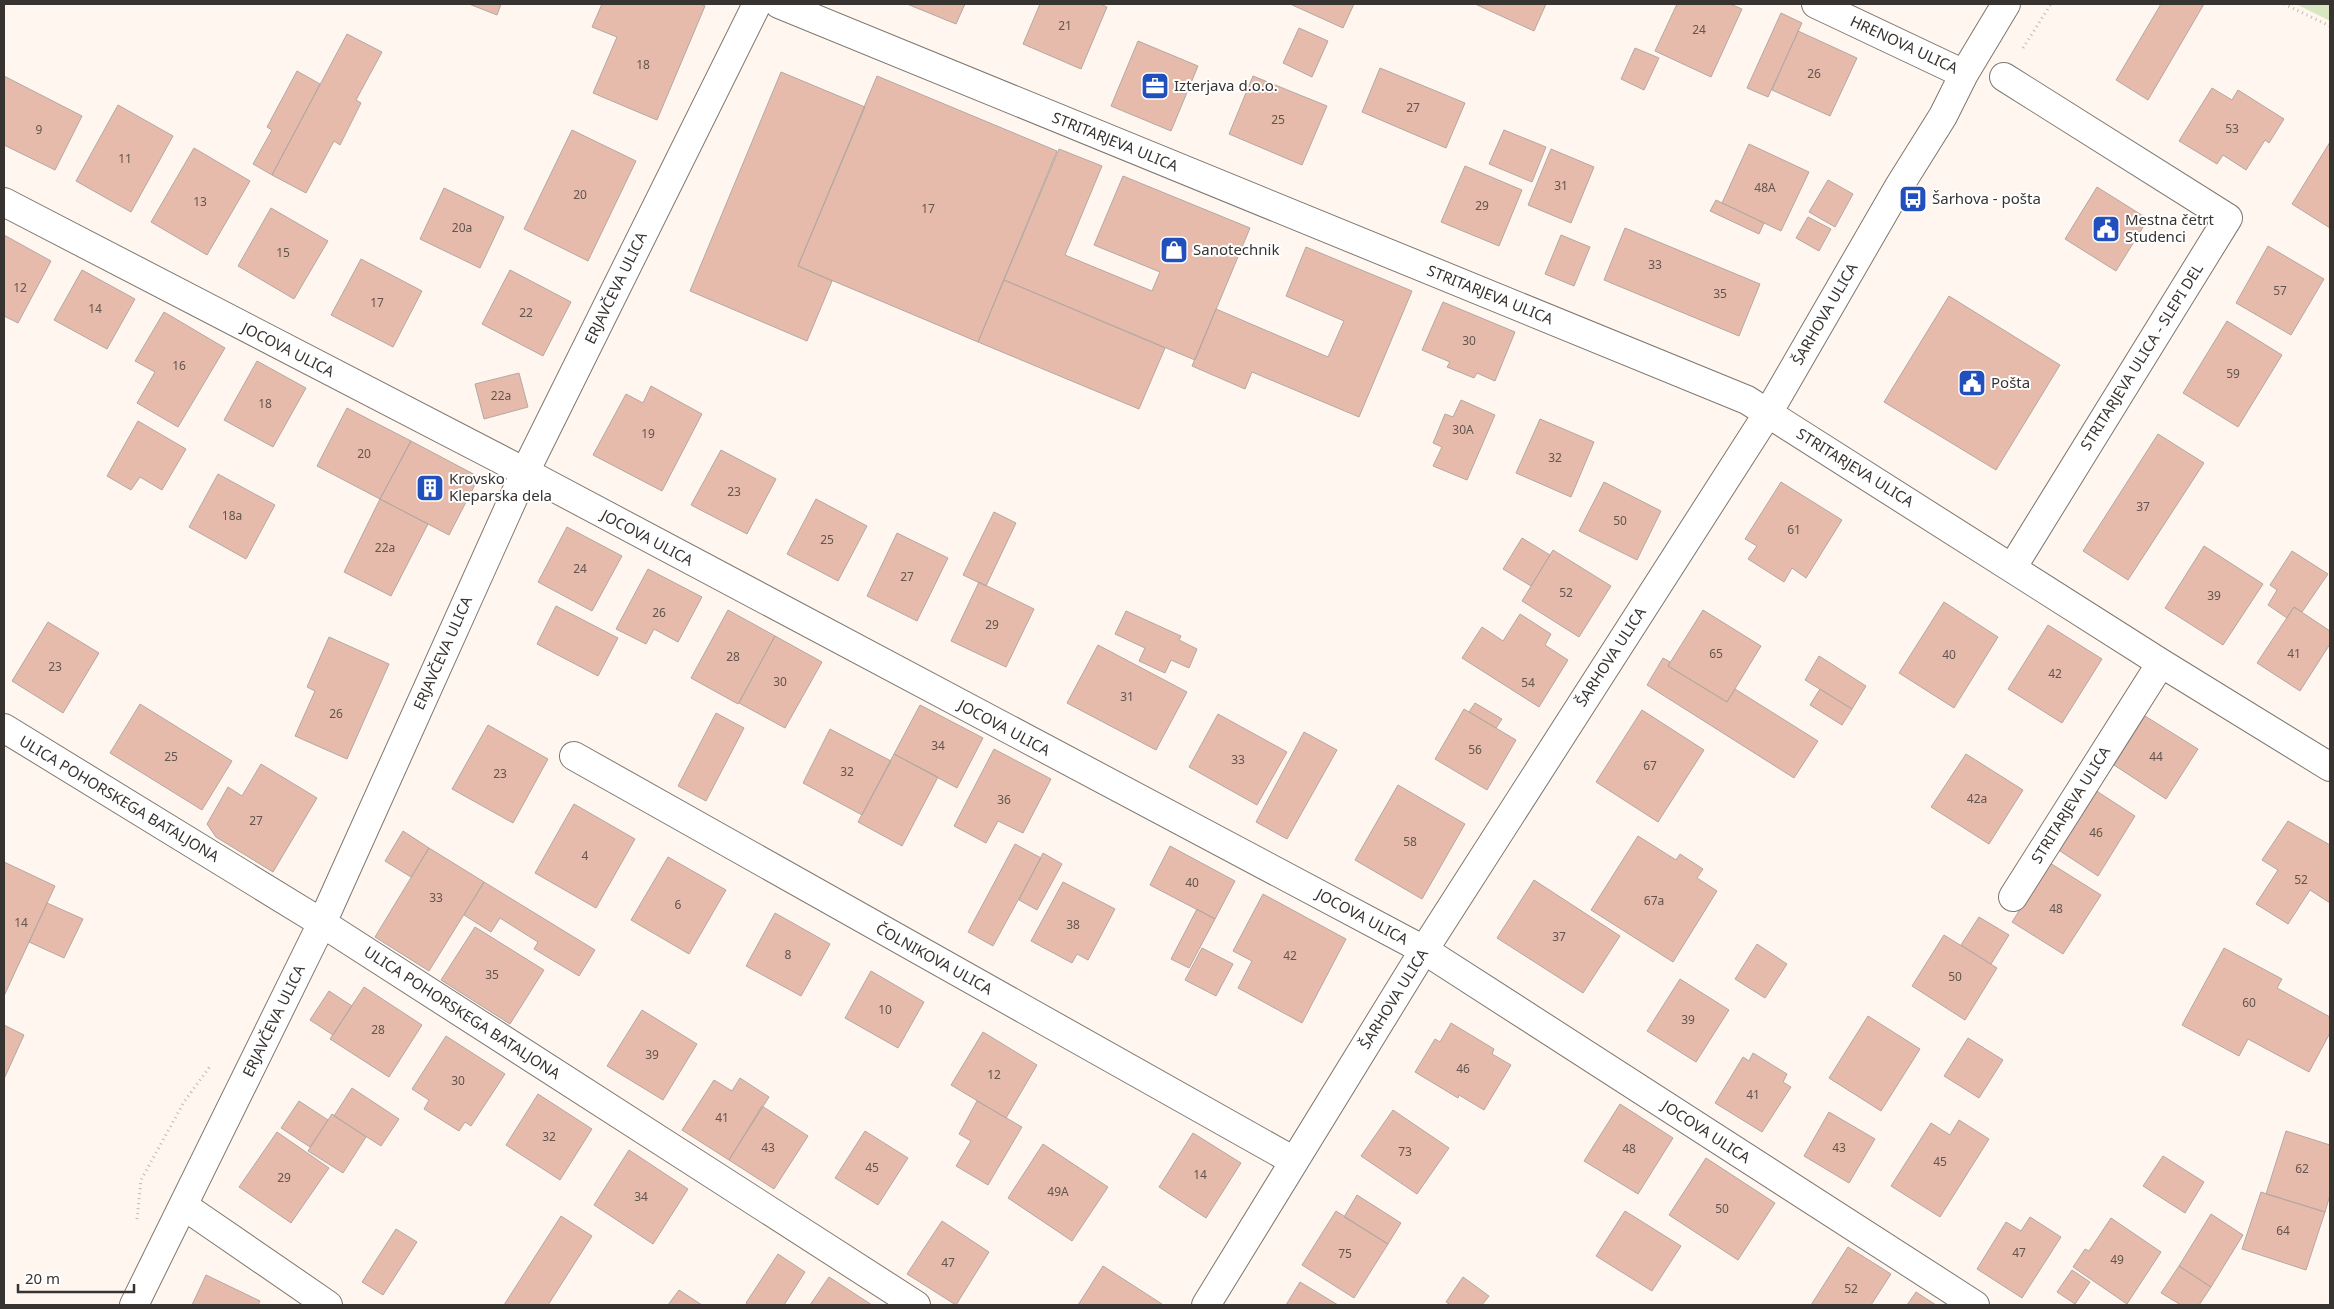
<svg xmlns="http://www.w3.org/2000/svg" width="2334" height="1309" font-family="'Noto Sans',sans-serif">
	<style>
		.green { fill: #d8e7c1 }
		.building { fill: #e7bbab; stroke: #b4a8a3 }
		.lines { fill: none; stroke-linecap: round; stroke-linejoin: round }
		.minor-casing { stroke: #7f776f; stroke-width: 30 }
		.path { stroke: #c0b9b3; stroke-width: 3; stroke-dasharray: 1 4; stroke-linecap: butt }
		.minor { stroke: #fff; stroke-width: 28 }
		.labels { text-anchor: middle; stroke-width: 4; stroke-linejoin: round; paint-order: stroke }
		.number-label { font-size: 12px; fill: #63554f }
		.street-label { font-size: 15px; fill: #373330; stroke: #fff }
		.poi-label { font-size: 15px; fill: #373330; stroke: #fff; text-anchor: start }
	</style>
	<rect width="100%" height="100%" fill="#fef6ef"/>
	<path class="green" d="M2296,4h34v17z"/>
	<path class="building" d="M469,4h32l-4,11z
		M602,4h98l5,2 -48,114 -64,-27 24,-56 -25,-10z
		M907,4h58l-9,20z
		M1040,4h60l7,3 -26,62 -58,-25z
		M1290,4h64l-11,24z
		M1475,4h71l-12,27z
		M1677,4h53l12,5 -31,68 -56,-26z
		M2161,4h43l-56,96 -32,-20z
		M1781,13l21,10 -34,74 -21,-9z
		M1299,28l29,13 -16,36 -29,-14z
		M1798,31l59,27 -27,58 -58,-26z
		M347,34l35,18 -26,48 5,3 -21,42 -6,-4 -28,52 -34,-18z
		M1138,41l60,25 -27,65 -60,-25z
		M1635,48l24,10 -15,32 -23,-11z
		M1380,68l85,35 -19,45 -84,-36z
		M297,71l23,13 -48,91 -19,-11 19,-34 -5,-3z
		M781,72l84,35 -67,159 34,15 -25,60 -117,-50z
		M4,76l78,40 -27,54 -51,-25z
		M877,76l180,75 -79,191 -180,-76z
		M1253,76l74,30 -25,59 -73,-31z
		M2212,88l20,12 6,-10 46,29 -15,24 -4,-3 -19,30 -23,-15 -6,9 -38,-23z
		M118,105l55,31 -42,76 -55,-31z
		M572,130l64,31 -48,100 -64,-32z
		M1504,130l42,17 -14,35 -43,-18z
		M2330,142v86l-38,-24z
		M1749,144l60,28 -28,59 -59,-28z
		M194,148l56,33 -43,74 -56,-33z
		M1059,149l43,17 -37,89 87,36 8,-19 -66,-27 29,-69 127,52 -55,132 -191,-80z
		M1551,149l43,18 -23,56 -43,-18z
		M1465,166l57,24 -23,56 -58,-24z
		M1828,180l25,14 -18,33 -26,-15z
		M2097,187l51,32 -32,52 -51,-32z
		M444,188l60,29 -24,51 -60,-29z
		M1716,200l48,23 -5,11 -49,-23z
		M271,208l57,33 -34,58 -56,-33z
		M1808,217l23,12 -12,22 -23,-13z
		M1625,228l135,56 -21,52 -135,-56z
		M4,235l47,26 -33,62 -14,-7z
		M1561,235l29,12 -16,39 -29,-12z
		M2268,246l56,33 -33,56 -55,-32z
		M1306,247l106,44 -53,126 -107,-45 -7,17 -53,-23 24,-57 112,48 16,-36 -58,-25z
		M361,259l61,32 -29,56 -62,-32z
		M82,270l53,29 -28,50 -53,-29z
		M510,270l61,32 -28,54 -61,-32z
		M1004,280l161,68 -26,61 -161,-67z
		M1949,296l111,69 -64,105 -112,-68z
		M1443,302l72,30 -20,49 -18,-8 -3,5 -27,-11 3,-5 -28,-12z
		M164,312l61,36 -47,79 -41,-24 18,-31 -20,-11z
		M2227,321l55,34 -44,72 -55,-34z
		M257,361l49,27 -33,59 -49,-27z
		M519,373l9,34 -44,12 -9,-35z
		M651,386l51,28 -40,77 -69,-36 33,-61 17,9z
		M1461,400l34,15 -28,65 -34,-14 9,-19 -9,-4 12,-29 8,3z
		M347,408l64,33 -31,58 -63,-33z
		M1540,419l54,23 -23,55 -55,-24z
		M138,421l48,28 -24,41 -22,-13 -9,13 -24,-14z
		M2158,434l46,29 -76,117 -45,-29z
		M411,441l68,36 -30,58 -69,-36z
		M721,450l55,29 -29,55 -56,-29z
		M218,474l57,31 -29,54 -57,-32z
		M1604,482l57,29 -24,49 -58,-29z
		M1781,482l61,38 -36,58 -14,-10 -8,14 -36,-23 9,-13 -12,-7z
		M380,499l48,25 -37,72 -47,-24z
		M816,499l51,27 -29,55 -51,-27z
		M994,512l22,11 -30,63 -23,-11z
		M567,527l55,29 -30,55 -54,-29z
		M897,533l51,25 -31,63 -50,-25z
		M1522,538l28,17 -19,31 -28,-17z
		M2204,546l59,38 -40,61 -58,-37z
		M1553,550l58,36 -32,51 -57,-36z
		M2292,551l36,23 -26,38 -8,-5 -7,11 -19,-13 9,-15 -7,-5z
		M648,569l54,28 -24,45 -24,-13 -8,15 -30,-15z
		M979,582l55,27 -28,58 -55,-26z
		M1944,602l54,35 -44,71 -55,-35z
		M556,606l62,32 -20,38 -61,-32z
		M2294,607l36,24v13l-30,47 -43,-28z
		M728,610l47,26 -37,68 -47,-26z
		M1703,610l58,36 -34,56 -59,-36z
		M1126,611l55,25 -2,4 18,9 -8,19 -18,-8 -6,13 -26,-12 6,-13 -30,-14z
		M1520,614l31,20 -6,11 23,15 -29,47 -77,-49 20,-31 21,14z
		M48,622l51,31 -36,60 -51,-32z
		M2048,625l54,34 -40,64 -54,-34z
		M775,636l47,26 -37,66 -46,-25z
		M329,637l60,27 -42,95 -52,-23 20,-45 -8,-4z
		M1098,645l89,47 -31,58 -89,-47z
		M1819,656l47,30 -14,23 -47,-29z
		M1663,658l7,4 -2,4 59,36 8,-13 83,52 -24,37 -147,-93z
		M1820,689l32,20 -10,16 -32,-20z
		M1475,703l27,16 -6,9 -27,-16z
		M140,704l92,57 -30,49 -92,-57z
		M920,705l63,33 -26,50 -63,-34z
		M1464,709l52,31 -29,50 -52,-31z
		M1642,710l62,40 -46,72 -62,-40z
		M716,713l28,15 -38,73 -28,-15z
		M1218,714l69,38 -30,53 -68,-38z
		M2145,716l53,33 -32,50 -52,-34z
		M488,725l60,34 -35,64 -61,-34z
		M830,729l61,32 -29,54 -59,-32z
		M1304,732l33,18 -50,89 -31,-17z
		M994,749l57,30 -28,54 -25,-12 -12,22 -32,-17z
		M894,754l44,23 -36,69 -44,-24z
		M1966,754l57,36 -34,54 -58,-37z
		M261,764l56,34 -44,74 -57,-35 -9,-13 21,-37 14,9z
		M1398,785l67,39 -43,75 -67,-39z
		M2095,790l40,26 -37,60 -41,-27z
		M574,804l61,35 -39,69 -61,-35z
		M2288,821l42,24v58l-20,-13 -22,34 -32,-20 22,-34 -16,-10z
		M403,831l26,17 -18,29 -26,-16z
		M1638,836l38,24 4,-6 23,15 -6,9 20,13 -44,71 -82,-52z
		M1015,844l26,14 -48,88 -25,-14z
		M1170,846l65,35 -20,38 -65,-34z
		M429,848l55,34 -55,89 -54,-34z
		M1043,853l19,11 -25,46 -18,-10z
		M668,857l58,33 -37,64 -58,-34z
		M4,862l51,24 -51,110z
		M2050,863l51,32 -38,59 -51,-32z
		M1534,880l86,56 -37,57 -86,-55z
		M484,882l111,68 -16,26 -45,-27 4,-7 -38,-24 -9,14 -27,-17z
		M1063,882l52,27 -27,51 -11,-6 -5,9 -41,-22z
		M1263,894l83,45 -44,84 -64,-35 14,-27 -19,-10z
		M47,903l36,16 -19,39 -35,-16z
		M1197,909l18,10 -26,49 -18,-9z
		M775,913l55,31 -29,52 -55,-30z
		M1979,917l30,18 -18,29 -30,-19z
		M475,927l69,43 -34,54 -69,-44z
		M1944,935l53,33 -32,52 -53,-34z
		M1757,944l30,20 -22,34 -30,-19z
		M1202,948l31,16 -17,32 -31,-16z
		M2224,948l58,31 -5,9 53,29v16l-21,39 -61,-33 -9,17 -57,-31z
		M871,971l53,31 -26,46 -53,-30z
		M1680,979l49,31 -33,52 -49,-31z
		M364,987l58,38 -33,52 -59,-38z
		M329,991l23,15 -19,29 -23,-15z
		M642,1010l55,34 -34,56 -56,-34z
		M1868,1016l52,33 -39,62 -52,-33z
		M1451,1023l43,26 -2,5 19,11 -27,45 -25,-15 -1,3 -43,-26 20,-33 5,3z
		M4,1025l20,10 -20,44z
		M983,1032l54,33 -31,53 -55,-33z
		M446,1036l59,38 -34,52 -6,-4 -6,9 -35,-22 5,-9 -17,-11z
		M1968,1038l35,22 -24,38 -35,-22z
		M1753,1053l34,21 -4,8 8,5 -29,45 -47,-29 28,-46 6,4z
		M740,1078l29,19 -40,63 -47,-30 32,-50 18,11z
		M352,1088l47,31 -18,27 -47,-30z
		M538,1094l54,35 -32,51 -54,-35z
		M299,1101l29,19 -18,27 -29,-19z
		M977,1101l45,26 -34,58 -32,-19 15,-25 -12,-7z
		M1620,1104l53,34 -35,56 -54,-33z
		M762,1106l46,30 -34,53 -45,-29z
		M1393,1110l56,38 -32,46 -56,-38z
		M1829,1112l46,27 -26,44 -45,-27z
		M332,1114l34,23 -23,36 -35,-22z
		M1959,1120l30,19 -49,78 -49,-31 40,-63 19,12z
		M865,1131l43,27 -30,47 -43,-27z
		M2286,1131l44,14v50l-5,17 -59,-18z
		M277,1132l52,36 -38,55 -52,-36z
		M1193,1133l48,30 -35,55 -47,-31z
		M1043,1144l65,43 -36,54 -64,-43z
		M629,1150l59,39 -35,55 -59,-39z
		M2163,1156l41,26 -19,31 -42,-27z
		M1706,1158l69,45 -37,57 -69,-45z
		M2261,1192l64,20 -19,58 -64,-21z
		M1357,1195l44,28 -13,21 -44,-27z
		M1336,1211l52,33 -34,54 -52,-33z
		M1625,1211l56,35 -29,45 -56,-35z
		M2211,1214l32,21 -32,52 -32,-21z
		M561,1216l31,20 -44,69h-44z
		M2030,1217l31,20 -39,61 -45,-29 29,-47 15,9z
		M2111,1218l50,34 -34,52 -54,-37 12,-18 4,2z
		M942,1221l47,31 -33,53 -49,-31z
		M396,1229l21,13 -34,53 -21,-13z
		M1848,1247l43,27 -20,31h-60z
		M778,1254l27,18 -21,33h-35l-3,-2z
		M1103,1266l59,38 -1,1h-83z
		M2179,1266l32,21 -12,18h-18l-20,-12z
		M2072,1270l18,12 -15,22 -18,-12z
		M206,1275l54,26 -2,4h-66z
		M829,1277l43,28h-62z
		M1463,1277l26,19 -7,9h-31l-5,-3z
		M1300,1282l38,23h-52z
		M679,1290l23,15h-34z
		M1916,1292l20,13h-29z"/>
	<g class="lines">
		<defs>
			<path id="minor" d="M779,4l968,396 414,263 169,104
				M1816,4l148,70
				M2004,77l224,141 -216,350
				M4,202l521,270 899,478 551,355
				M4,728l318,195 594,382
				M574,756l720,405
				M2013,897l148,-234
				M184,1206l144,99
				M134,1305l188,-382 203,-451 232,-468
				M1206,1305l218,-355 344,-537 130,-225 45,-72 21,-42 42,-70"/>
		</defs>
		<use href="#minor" class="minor-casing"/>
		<path class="path" d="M2284,4l46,22
			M2023,48l28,-44
			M137,1219l4,-39 43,-78 27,-37"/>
		<use href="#minor" class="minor"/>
	</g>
	<defs>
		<symbol id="office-square" viewBox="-11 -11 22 22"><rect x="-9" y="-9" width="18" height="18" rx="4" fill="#214fbc" stroke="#fff"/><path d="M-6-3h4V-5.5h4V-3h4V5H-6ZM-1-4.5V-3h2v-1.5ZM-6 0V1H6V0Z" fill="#fff"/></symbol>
		<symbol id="bus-square" viewBox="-11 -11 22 22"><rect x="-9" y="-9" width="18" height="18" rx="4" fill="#214fbc" stroke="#fff"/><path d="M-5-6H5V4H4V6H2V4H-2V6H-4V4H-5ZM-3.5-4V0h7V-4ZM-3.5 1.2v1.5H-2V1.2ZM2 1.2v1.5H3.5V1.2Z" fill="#fff"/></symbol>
		<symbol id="civic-square" viewBox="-11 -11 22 22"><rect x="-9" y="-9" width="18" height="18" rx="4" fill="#214fbc" stroke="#fff"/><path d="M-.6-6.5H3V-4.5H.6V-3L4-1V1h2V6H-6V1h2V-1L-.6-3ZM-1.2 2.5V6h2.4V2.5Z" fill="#fff"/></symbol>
		<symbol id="shop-square" viewBox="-11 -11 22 22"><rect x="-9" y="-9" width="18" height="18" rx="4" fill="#214fbc" stroke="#fff"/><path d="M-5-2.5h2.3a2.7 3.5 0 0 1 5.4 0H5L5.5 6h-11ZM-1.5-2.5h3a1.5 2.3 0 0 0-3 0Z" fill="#fff"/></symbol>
		<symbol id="building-square" viewBox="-11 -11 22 22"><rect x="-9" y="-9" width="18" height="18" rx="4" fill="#214fbc" stroke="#fff"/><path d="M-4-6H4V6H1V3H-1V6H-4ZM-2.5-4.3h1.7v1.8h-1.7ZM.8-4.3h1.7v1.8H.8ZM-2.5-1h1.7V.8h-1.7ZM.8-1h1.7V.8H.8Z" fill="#fff"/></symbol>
	</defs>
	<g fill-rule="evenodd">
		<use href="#office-square" x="1139" y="70" width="32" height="32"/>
		<use href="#bus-square" x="1897" y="183" width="32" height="32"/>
		<use href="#civic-square" x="2090" y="213" width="32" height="32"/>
		<use href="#shop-square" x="1158" y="234" width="32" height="32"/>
		<use href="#civic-square" x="1956" y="367" width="32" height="32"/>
		<use href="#building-square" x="414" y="472" width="32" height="32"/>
	</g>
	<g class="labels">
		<g class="number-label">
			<text x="1065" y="30">21</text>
			<text x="1699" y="34">24</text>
			<text x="643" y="69">18</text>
			<text x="1814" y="78">26</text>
			<text x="1413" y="112">27</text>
			<text x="1278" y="124">25</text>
			<text x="2232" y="133">53</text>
			<text x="39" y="134">9</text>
			<text x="125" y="163">11</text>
			<text x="1561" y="190">31</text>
			<text x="1765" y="192">48A</text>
			<text x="580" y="199">20</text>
			<text x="200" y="206">13</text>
			<text x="1482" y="210">29</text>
			<text x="928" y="213">17</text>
			<text x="462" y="232">20a</text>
			<text x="283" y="257">15</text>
			<text x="1655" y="269">33</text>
			<text x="20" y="292">12</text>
			<text x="2280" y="295">57</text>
			<text x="1720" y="298">35</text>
			<text x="377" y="307">17</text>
			<text x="95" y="313">14</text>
			<text x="526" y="317">22</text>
			<text x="1469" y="345">30</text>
			<text x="179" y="370">16</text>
			<text x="2233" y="378">59</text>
			<text x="501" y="400">22a</text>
			<text x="265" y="408">18</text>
			<text x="1463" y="434">30A</text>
			<text x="648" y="438">19</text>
			<text x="364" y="458">20</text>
			<text x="1555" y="462">32</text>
			<text x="734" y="496">23</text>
			<text x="2143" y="511">37</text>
			<text x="232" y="520">18a</text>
			<text x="1620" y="525">50</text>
			<text x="1794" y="534">61</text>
			<text x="827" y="544">25</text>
			<text x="385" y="552">22a</text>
			<text x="580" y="573">24</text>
			<text x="907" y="581">27</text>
			<text x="1566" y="597">52</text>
			<text x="2214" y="600">39</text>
			<text x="659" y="617">26</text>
			<text x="992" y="629">29</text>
			<text x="1716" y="658">65</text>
			<text x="2294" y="658">41</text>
			<text x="1949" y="659">40</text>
			<text x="733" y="661">28</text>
			<text x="55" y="671">23</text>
			<text x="2055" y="678">42</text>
			<text x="780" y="686">30</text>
			<text x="1528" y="687">54</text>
			<text x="1127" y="701">31</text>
			<text x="336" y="718">26</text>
			<text x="938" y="750">34</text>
			<text x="1475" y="754">56</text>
			<text x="171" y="761">25</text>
			<text x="2156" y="761">44</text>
			<text x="1238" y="764">33</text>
			<text x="1650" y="770">67</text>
			<text x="847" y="776">32</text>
			<text x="500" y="778">23</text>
			<text x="1977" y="803">42a</text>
			<text x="1004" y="804">36</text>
			<text x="256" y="825">27</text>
			<text x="2096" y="837">46</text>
			<text x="1410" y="846">58</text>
			<text x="585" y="860">4</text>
			<text x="2301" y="884">52</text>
			<text x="1192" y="887">40</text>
			<text x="436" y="902">33</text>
			<text x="1654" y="905">67a</text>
			<text x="678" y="909">6</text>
			<text x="2056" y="913">48</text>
			<text x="21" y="927">14</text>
			<text x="1073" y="929">38</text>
			<text x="1559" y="941">37</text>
			<text x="788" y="959">8</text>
			<text x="1290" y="960">42</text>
			<text x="492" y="979">35</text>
			<text x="1955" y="981">50</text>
			<text x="2249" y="1007">60</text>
			<text x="885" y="1014">10</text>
			<text x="1688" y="1024">39</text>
			<text x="378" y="1034">28</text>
			<text x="652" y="1059">39</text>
			<text x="1463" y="1073">46</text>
			<text x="994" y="1079">12</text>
			<text x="458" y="1085">30</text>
			<text x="1753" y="1099">41</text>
			<text x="722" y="1122">41</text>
			<text x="549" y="1141">32</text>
			<text x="768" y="1152">43</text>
			<text x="1839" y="1152">43</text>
			<text x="1629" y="1153">48</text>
			<text x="1405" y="1156">73</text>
			<text x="1940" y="1166">45</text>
			<text x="872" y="1172">45</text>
			<text x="2302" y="1173">62</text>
			<text x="1200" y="1179">14</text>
			<text x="284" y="1182">29</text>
			<text x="1058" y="1196">49A</text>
			<text x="641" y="1201">34</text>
			<text x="1722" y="1213">50</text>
			<text x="2283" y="1235">64</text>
			<text x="2019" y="1257">47</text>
			<text x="1345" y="1258">75</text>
			<text x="2117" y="1264">49</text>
			<text x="948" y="1267">47</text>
			<text x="1851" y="1293">52</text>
		</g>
		<g class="street-label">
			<text transform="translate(1904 45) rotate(25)" y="5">HRENOVA ULICA</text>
			<text transform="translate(1115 142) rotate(22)" y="5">STRITARJEVA ULICA</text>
			<text transform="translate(616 288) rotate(-64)" y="5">ERJAVČEVA ULICA</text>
			<text transform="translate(1490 295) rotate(22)" y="5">STRITARJEVA ULICA</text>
			<text transform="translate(1825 314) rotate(-60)" y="5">ŠARHOVA ULICA</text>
			<text transform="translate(288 350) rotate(27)" y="5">JOCOVA ULICA</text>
			<text transform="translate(2142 357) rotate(-58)" y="5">STRITARJEVA ULICA - SLEPI DEL</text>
			<text transform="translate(1855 468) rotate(32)" y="5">STRITARJEVA ULICA</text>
			<text transform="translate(647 538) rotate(28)" y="5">JOCOVA ULICA</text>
			<text transform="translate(443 653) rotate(-66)" y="5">ERJAVČEVA ULICA</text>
			<text transform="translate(1611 657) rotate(-57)" y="5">ŠARHOVA ULICA</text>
			<text transform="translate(1004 728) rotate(28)" y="5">JOCOVA ULICA</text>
			<text transform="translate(119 799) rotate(31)" y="5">ULICA POHORSKEGA BATALJONA</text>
			<text transform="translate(2071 805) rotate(-58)" y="5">STRITARJEVA ULICA</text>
			<text transform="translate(1362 917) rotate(28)" y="5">JOCOVA ULICA</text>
			<text transform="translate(934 959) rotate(29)" y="5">ČOLNIKOVA ULICA</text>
			<text transform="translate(1394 999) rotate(-58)" y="5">ŠARHOVA ULICA</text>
			<text transform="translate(462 1013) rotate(33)" y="5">ULICA POHORSKEGA BATALJONA</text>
			<text transform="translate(274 1021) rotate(-64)" y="5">ERJAVČEVA ULICA</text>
			<text transform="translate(1706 1132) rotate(33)" y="5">JOCOVA ULICA</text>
		</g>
		<g class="poi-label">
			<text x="1174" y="91">Izterjava d.o.o.</text>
			<text x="1932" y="204">Šarhova - pošta</text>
			<text x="2125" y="225">Mestna četrt<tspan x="2125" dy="17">Studenci</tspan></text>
			<text x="1193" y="255">Sanotechnik</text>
			<text x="1991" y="388">Pošta</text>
			<text x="449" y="484">Krovsko<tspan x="449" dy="17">Kleparska dela</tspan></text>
		</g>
	</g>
	<rect width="2334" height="1309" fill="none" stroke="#373330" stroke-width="10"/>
	<path d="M18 1284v8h116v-8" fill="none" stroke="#373330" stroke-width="2.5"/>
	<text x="25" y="1284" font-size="15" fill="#373330" stroke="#ffffff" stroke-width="4" paint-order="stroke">20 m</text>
</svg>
